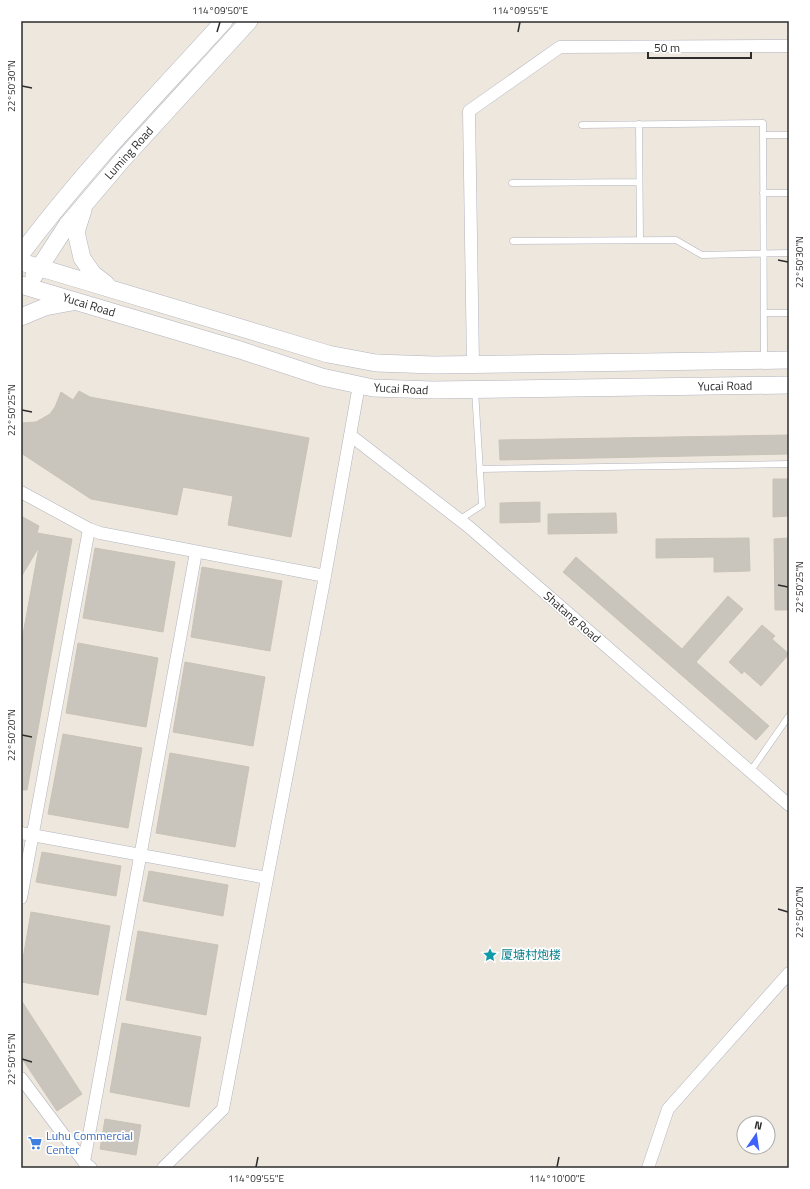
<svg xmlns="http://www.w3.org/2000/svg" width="810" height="1189" font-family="'Titillium Web','Noto Sans SC',sans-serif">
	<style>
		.building { fill: #c9c5bc; stroke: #c9c3b7 }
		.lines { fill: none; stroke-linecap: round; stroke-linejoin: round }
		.lane-casing { stroke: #b2b4bf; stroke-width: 7 }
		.street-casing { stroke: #b2b4bf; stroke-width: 13 }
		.secondary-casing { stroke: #b2b4bf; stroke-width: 18 }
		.lane { stroke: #fff; stroke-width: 6 }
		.street { stroke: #fff; stroke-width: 12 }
		.secondary { stroke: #fff; stroke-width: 17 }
		.ticks { fill: none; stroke: #2c2c2c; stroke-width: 1.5 }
		.labels { text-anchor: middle; stroke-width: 3.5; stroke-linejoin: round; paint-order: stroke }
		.street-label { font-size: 12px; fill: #2c2c2c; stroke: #fff }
		.culture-label { font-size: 12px; fill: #0d838f; stroke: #fff; text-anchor: start }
		.shop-label { font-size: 12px; fill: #366cbe; stroke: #fff; text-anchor: start }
		.neatline { fill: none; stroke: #2c2c2c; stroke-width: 1.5 }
		.ticks-label { font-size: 10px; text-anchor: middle; fill: #2c2c2c }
	</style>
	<rect width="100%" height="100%" fill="#ede7de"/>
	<path class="building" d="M79,391l11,6 219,41 -18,99 -63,-12 5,-29 -50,-9 -6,28 -86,-16 -70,-46v-30l15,-1 14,-8 5,-7 6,-15 12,8z
		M789,435v19l-289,6 -1,-20z
		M773,479h16v37l-16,1z
		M540,502v20l-40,1v-20z
		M616,513l1,20 -69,1v-20z
		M21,516l18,10 -2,7 35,6 -45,251h-6v-145l18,-98 -18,30z
		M749,538l1,33 -36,1v-15l-58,1v-19z
		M789,538v72h-14l-1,-71z
		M95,548l80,14 -12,70 -80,-14z
		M576,557l106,92 46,-53 15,13 -47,53 73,64 -13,14 -193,-168z
		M202,567l80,14 -12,70 -79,-14z
		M762,625l13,11 -3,3 17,15 -28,32 -17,-15 -2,3 -13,-12z
		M78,643l80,15 -12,69 -80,-14z
		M185,662l80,15 -12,69 -80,-14z
		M63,734l79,14 -14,80 -80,-14z
		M170,753l79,14 -14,80 -79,-14z
		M42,852l79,14 -5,30 -80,-14z
		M149,871l79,14 -5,31 -80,-15z
		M31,912l79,14 -12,69 -77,-13v-12z
		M138,931l80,14 -12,70 -80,-15z
		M21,1000l61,94 -25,17 -36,-54z
		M122,1023l79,14 -12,70 -79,-15z
		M105,1119l36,6 -5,30 -36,-6z"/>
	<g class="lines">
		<defs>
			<path id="lane" d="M639,124l1,116
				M582,125l181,-2 1,236
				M763,135h26
				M512,183l127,-1
				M763,193h26
				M513,241l163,-1 26,15 87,-2
				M764,313h25
				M480,469l309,-5
				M459,520l23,-15 -7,-115
				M750,772l39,-56"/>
			<path id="street" d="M473,364l-4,-253 91,-64 229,-1
				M350,435l119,92 320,278
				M21,492l68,37 11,4 225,43
				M21,833l246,45
				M21,898l68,-369
				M21,1078l63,84 7,6
				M84,1162l112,-610
				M163,1168l60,-59 102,-533 34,-191
				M648,1168l20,-59 121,-136"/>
			<path id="secondary" d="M83,210l-7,22 6,26 11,16 13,10
				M21,254c62,-83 134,-157 203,-233
				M21,262l307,92 48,9 58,2 355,-5
				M34,276l33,-51 57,-67 125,-137
				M21,285l219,65 82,27 51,11 60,2 356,-5
				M21,317l24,-10 27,-5"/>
		</defs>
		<use href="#lane" class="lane-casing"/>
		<use href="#street" class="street-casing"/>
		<use href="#secondary" class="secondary-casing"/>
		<use href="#lane" class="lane"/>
		<use href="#street" class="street"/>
		<use href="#secondary" class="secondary"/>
	</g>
	<path class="ticks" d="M217,32l3,-10M518,32l2,-10M22,86l10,2M778,260l10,2M22,410l10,2M778,585l10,2M22,735l10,2M778,909l10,3M22,1059l10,3M256,1167l2,-10M557,1167l2,-10"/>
	<defs>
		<symbol id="sight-bare" viewBox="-9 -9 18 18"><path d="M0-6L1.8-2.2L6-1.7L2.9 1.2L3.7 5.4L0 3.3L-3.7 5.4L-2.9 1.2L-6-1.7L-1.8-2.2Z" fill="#0f9aa8" stroke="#fff" stroke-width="2.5" paint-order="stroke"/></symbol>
		<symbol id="supermarket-bare" viewBox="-9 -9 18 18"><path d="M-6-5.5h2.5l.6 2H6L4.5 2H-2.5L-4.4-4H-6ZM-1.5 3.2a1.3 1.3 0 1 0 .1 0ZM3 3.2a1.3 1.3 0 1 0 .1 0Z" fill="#3f7fe0" stroke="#fff" stroke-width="2.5" paint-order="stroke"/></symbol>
	</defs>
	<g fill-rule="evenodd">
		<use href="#sight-bare" x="480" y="945" width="20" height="20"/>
		<use href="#supermarket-bare" x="25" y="1133" width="20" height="20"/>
	</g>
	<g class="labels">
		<g class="street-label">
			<text transform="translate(129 153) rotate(-48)" y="4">Luming Road</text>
			<text transform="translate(89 305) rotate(17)" y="4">Yucai Road</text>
			<text transform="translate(725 386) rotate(-1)" y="4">Yucai Road</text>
			<text transform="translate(401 389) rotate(3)" y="4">Yucai Road</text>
			<text transform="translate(572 617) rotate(41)" y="4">Shatang Road</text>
		</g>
		<g class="culture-label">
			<text x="501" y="959">厦塘村炮楼</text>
		</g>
		<g class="shop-label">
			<text x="46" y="1140">Luhu Commercial<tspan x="46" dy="14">Center</tspan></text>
		</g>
	</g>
	<rect width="810" height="1189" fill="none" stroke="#ffffff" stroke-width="44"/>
	<g transform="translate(756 1135) rotate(13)"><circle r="19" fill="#ffffff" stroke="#ababab"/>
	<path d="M0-3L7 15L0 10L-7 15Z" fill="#3e62fa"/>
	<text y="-6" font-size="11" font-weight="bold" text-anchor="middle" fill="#2c2c2c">N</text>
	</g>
	<path d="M648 52v6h103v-6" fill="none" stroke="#2c2c2c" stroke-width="2"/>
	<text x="654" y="52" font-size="12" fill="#2c2c2c" stroke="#ffffff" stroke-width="3" paint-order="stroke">50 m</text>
	<rect x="22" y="22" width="766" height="1145" class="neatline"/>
	<g class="ticks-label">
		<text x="220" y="14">114°09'50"E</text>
		<text x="520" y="14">114°09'55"E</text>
		<text transform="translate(11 86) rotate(-90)" y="4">22°50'30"N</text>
		<text transform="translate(799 262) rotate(-90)" y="4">22°50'30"N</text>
		<text transform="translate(11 410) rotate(-90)" y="4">22°50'25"N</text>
		<text transform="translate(799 587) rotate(-90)" y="4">22°50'25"N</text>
		<text transform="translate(11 735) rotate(-90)" y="4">22°50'20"N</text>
		<text transform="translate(799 912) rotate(-90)" y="4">22°50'20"N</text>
		<text transform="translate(11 1059) rotate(-90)" y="4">22°50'15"N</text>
		<text x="256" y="1182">114°09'55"E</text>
		<text x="557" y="1182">114°10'00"E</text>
	</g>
</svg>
